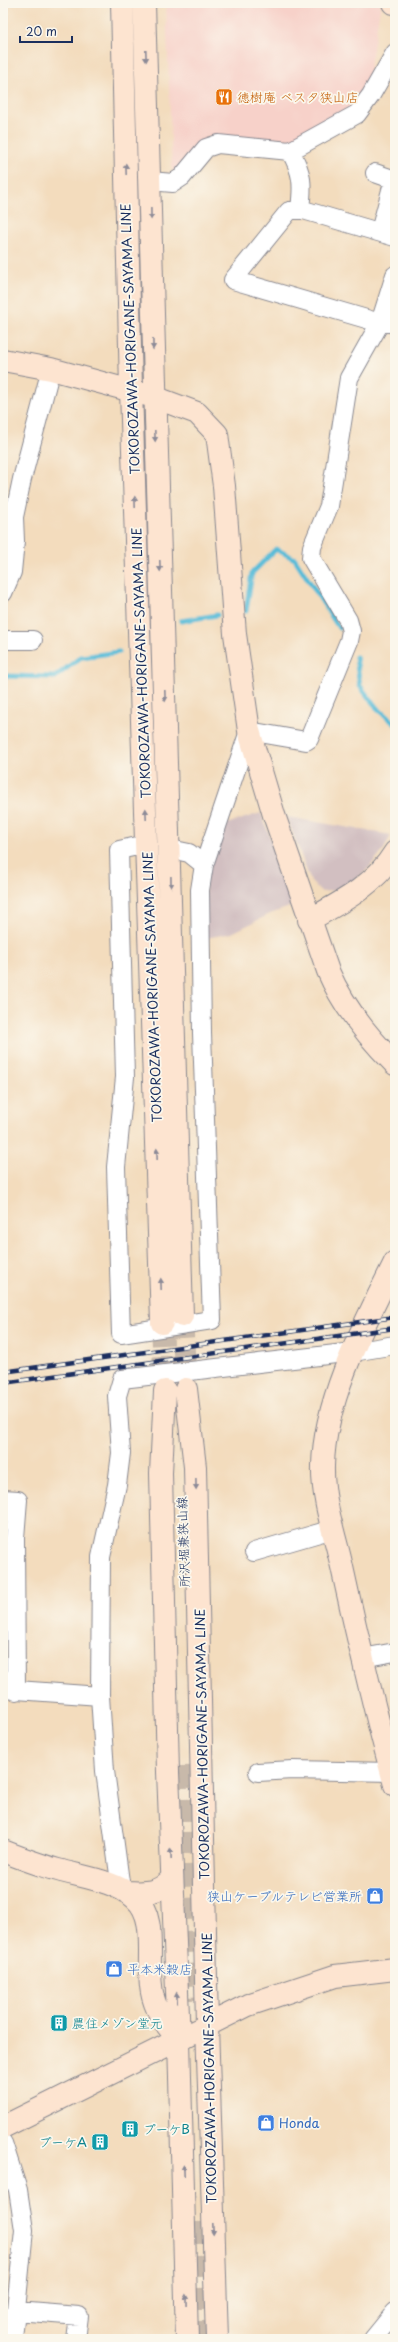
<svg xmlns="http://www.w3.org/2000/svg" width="398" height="2342" font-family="'Playpen Sans','Klee One',sans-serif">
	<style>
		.built { fill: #f7d1c9 }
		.industrial { fill: #d2bfc1 }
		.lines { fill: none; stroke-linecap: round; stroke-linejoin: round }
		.stream { stroke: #59bcd8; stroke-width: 5 }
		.secondary-tunnel { stroke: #c8b9aa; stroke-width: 22; stroke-dasharray: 22 11; stroke-linecap: butt }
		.street-casing { stroke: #87868e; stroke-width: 20 }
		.secondary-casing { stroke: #87868e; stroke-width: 24 }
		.street { stroke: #fff; stroke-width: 18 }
		.secondary { stroke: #fde4d0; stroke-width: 22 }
		.rail-casing { stroke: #1b2f5e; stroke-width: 4.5 }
		.rail { stroke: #fbf7ec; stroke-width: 3; stroke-dasharray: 9; stroke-linecap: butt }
		.oneway { fill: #8c8a97 }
		.labels { text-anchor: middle; stroke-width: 3.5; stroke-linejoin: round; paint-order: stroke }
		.food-label { font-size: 13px; fill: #c56008; stroke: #fbf7ec; text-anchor: start }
		.street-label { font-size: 13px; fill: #1b2f5e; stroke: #fbf7ec }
		.shop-label { font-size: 13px; fill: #366cbe; stroke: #fbf7ec; text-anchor: start }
		.culture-label { font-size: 13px; fill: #0d838f; stroke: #fbf7ec; text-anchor: start }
	</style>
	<rect width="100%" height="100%" fill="#fbf7ec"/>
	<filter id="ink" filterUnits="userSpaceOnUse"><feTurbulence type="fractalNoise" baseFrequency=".025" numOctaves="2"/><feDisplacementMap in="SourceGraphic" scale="8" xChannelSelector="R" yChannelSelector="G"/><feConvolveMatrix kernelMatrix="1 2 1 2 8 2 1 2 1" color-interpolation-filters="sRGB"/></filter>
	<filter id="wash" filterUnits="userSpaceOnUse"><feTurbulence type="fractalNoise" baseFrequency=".012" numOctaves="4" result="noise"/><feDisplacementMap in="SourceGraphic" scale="16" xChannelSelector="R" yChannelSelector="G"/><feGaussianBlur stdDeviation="0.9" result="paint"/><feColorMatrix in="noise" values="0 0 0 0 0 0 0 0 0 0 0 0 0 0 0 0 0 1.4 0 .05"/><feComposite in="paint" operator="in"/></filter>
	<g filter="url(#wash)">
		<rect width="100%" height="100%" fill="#f3dcbd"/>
		<path class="built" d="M166,3h215l-15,86 -13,23 -74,34 -71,-10 -25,34h-11z"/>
		<path class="industrial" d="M261,813l34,92 -25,9 -38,19 -26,5 -1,-60 18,-53z
			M287,817l104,18 -7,14 -18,22 -24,18 -20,3 -11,-10z"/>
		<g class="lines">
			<path class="stream" d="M246,611l6,-38 24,-24 19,10 44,69
				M181,621l36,-6
				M356,657l4,29 16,21 19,17
				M3,676l52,1 26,-20 38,-5
				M394,884l1,1"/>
		</g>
	</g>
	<g filter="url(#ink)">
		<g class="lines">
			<path class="secondary-tunnel" d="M182,1316l4,73
				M162,1323l3,68
				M181,1766l7,234
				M195,2222l3,117"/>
			<defs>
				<path id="street" d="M290,151c13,22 13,34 10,58
					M375,173l20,7
					M150,181l23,2 9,-6 24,-29 12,-4 72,7 67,-37 14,-19 24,-42
					M380,231l14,-52
					M395,237l-95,-28 -11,2 -56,69 147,43h15
					M3,593l9,-21 3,-31 -1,-24 8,-38 29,-110
					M3,640h30
					M147,844l-28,6 6,227 -9,90 5,167 91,-14 -10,-287 -2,-143 4,-25 45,-134 57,10 3,-2 40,-98 2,-10 -3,-11 -37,-62 1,-11 17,-41 20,-128 31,-55 15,-48
					M170,849l19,4 15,12
					M3,1499l15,1 -3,38 1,153
					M254,1552l79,-23
					M362,1658l33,-6
					M3,1689l97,7
					M258,1772l34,-2 100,2
					M121,1889l-16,-118 -5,-75 1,-139 16,-72 4,-32 -4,-57 5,-17 231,-27 42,-7
					M3,2143l15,47 6,40 -11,109
					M17,2311l62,5 -3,23
					M373,2339l22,-27"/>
				<path id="secondary" d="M122,3l9,387 31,933
					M144,3l38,1313
					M393,3h2
					M3,360l48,9 103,28 43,16 20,21 7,52 11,148 14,97 25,84 54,156c15,35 40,66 67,93
					M309,920c33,-18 66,-35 86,-68
					M395,1262c-29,59 -71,137 -72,204 -1,34 12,69 19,101 16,73 33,146 53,218
					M186,1389l9,78 12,558 10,314
					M165,1391l-4,82 7,299 11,268 8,299
					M3,1851c18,7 36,14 55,19 25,7 57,11 77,28 25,21 9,68 18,99 5,18 14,29 26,43
					M126,1892c19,1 33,2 46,-14
					M3,2127l245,-122 87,-29 60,-7"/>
			</defs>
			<use href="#street" class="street-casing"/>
			<use href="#secondary" class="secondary-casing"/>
			<use href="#street" class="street"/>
			<use href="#secondary" class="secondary"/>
			<defs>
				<path id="rail" d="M3,1372l392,-55
					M3,1383l392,-55"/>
			</defs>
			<use href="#rail" class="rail-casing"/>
			<use href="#rail" class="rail"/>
		</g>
		<defs><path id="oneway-solid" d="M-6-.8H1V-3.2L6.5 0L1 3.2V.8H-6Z"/></defs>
		<g class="oneway">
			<use href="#oneway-solid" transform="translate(146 56) rotate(88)"/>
			<use href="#oneway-solid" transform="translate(126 169) rotate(-92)"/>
			<use href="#oneway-solid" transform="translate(151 214) rotate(89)"/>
			<use href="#oneway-solid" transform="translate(153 344) rotate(89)"/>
			<use href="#oneway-solid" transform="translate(155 436) rotate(88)"/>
			<use href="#oneway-solid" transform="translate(135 502) rotate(-92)"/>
			<use href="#oneway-solid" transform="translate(160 566) rotate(88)"/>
			<use href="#oneway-solid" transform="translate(165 696) rotate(88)"/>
			<use href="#oneway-solid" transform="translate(146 814) rotate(-92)"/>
			<use href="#oneway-solid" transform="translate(171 882) rotate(89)"/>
			<use href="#oneway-solid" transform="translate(157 1154) rotate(-92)"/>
			<use href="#oneway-solid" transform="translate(161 1284) rotate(-92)"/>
			<use href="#oneway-solid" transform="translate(196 1484) rotate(89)"/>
			<use href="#oneway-solid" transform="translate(171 1854) rotate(-92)"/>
			<use href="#oneway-solid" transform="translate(177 1998) rotate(-93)"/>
			<use href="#oneway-solid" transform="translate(184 2170) rotate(-92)"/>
			<use href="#oneway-solid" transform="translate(213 2229) rotate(88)"/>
			<use href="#oneway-solid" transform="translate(186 2300) rotate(-91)"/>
		</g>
	</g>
	<defs>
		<symbol id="restaurant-square" viewBox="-11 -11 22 22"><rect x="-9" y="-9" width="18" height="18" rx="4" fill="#e8710a" stroke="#fbf7ec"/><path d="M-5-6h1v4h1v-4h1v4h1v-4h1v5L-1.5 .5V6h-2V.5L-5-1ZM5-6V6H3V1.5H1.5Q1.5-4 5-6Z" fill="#fff"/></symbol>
		<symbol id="shop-square" viewBox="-11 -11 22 22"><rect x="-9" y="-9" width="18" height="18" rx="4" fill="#3f7fe0" stroke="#fbf7ec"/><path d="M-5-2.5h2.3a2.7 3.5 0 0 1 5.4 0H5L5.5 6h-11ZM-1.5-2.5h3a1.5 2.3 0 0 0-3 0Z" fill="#fff"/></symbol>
		<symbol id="building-square" viewBox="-11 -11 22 22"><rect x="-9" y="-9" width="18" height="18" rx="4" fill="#0f9aa8" stroke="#fbf7ec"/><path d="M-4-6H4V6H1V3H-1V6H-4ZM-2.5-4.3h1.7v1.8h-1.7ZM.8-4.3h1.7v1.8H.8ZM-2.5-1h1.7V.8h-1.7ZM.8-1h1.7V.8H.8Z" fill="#fff"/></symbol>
	</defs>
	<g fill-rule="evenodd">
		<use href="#restaurant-square" x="214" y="87" width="20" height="20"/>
		<use href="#shop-square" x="365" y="1886" width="20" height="20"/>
		<use href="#shop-square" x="104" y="1959" width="20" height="20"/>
		<use href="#building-square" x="49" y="2013" width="20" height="20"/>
		<use href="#shop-square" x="256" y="2113" width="20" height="20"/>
		<use href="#building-square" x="120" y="2119" width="20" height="20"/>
		<use href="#building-square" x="90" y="2132" width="20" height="20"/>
	</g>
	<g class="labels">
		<g class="food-label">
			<text x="237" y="102">徳樹庵 ベスタ狭山店</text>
		</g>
		<g class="street-label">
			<text transform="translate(130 339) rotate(-92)" y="5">TOKOROZAWA-HORIGANE-SAYAMA LINE</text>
			<text transform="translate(141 663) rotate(-92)" y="5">TOKOROZAWA-HORIGANE-SAYAMA LINE</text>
			<text transform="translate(152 987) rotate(-92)" y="5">TOKOROZAWA-HORIGANE-SAYAMA LINE</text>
			<text transform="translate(183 1542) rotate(-92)" y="5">所沢堀兼狭山線</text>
			<text transform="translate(202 1744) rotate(-91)" y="5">TOKOROZAWA-HORIGANE-SAYAMA LINE</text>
			<text transform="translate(209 2068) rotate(-91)" y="5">TOKOROZAWA-HORIGANE-SAYAMA LINE</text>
		</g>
		<g class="shop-label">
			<text x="362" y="1901" text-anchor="end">狭山ケーブルテレビ営業所</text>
			<text x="127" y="1974">平本米穀店</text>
			<text x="279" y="2128">Honda</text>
		</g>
		<g class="culture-label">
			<text x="72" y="2028">農住メゾン堂元</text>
			<text x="143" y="2134">ブーケB</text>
			<text x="87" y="2147" text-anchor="end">ブーケA</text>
		</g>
	</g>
	<rect width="398" height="2342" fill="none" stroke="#fbf7ec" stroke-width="16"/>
	<path d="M20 36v6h52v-6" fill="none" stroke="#1b2f5e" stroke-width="2"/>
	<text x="26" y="36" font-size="12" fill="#1b2f5e" stroke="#fbf7ec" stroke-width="3" paint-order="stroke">20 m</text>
</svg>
